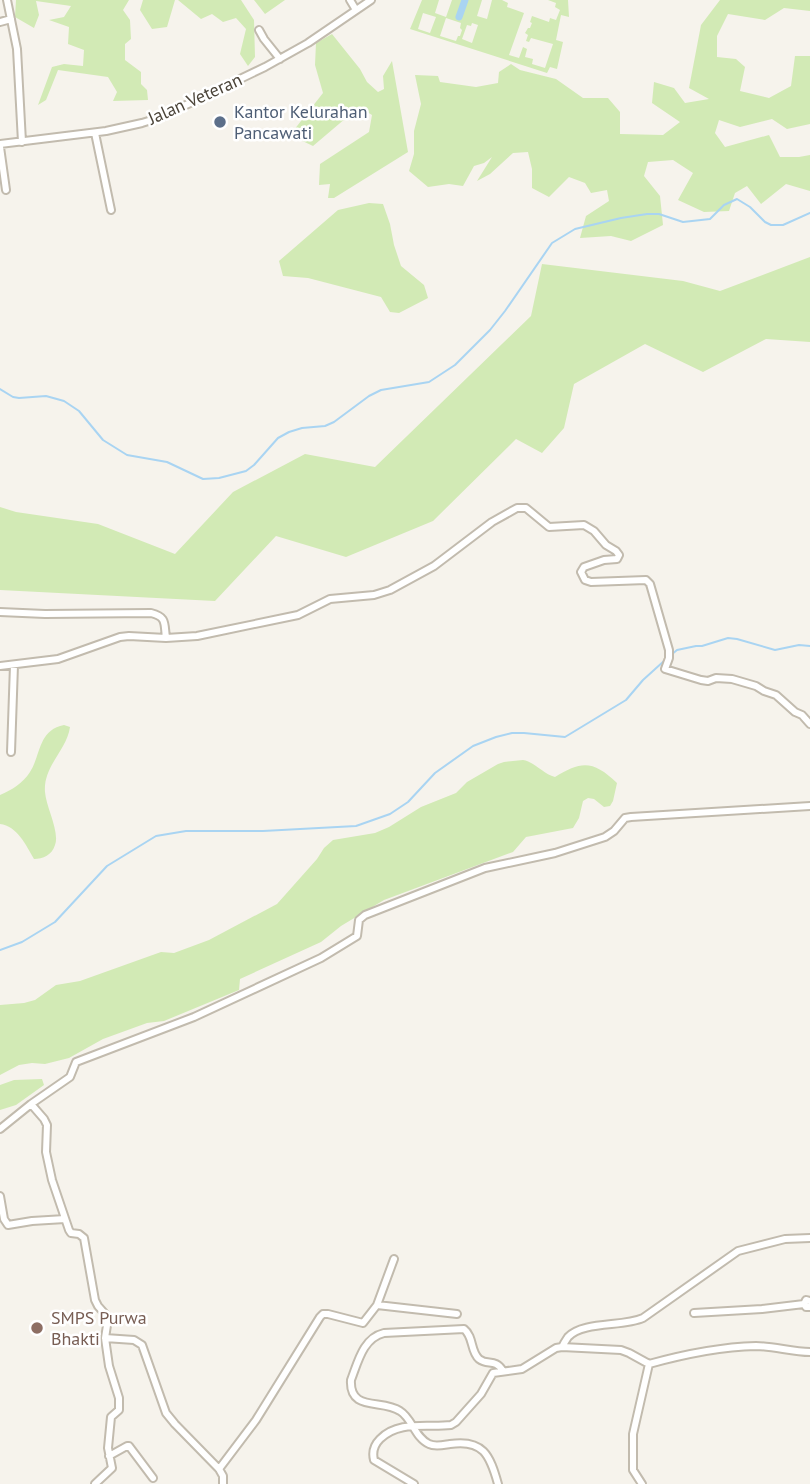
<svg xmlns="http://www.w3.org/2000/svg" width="810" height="1484" font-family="'PT Sans',sans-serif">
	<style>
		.green { fill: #d2eab5; fill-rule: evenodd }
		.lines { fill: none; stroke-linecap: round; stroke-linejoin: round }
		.stream { stroke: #a9d4f2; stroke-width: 2 }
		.canal { stroke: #a9d4f2; stroke-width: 7 }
		.minor-casing { stroke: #c2bbae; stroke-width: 10 }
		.minor { stroke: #fff; stroke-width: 6 }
		.service-dot { fill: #5c6f8a; stroke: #fff; stroke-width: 2.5 }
		.education-dot { fill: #8d6e63; stroke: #fff; stroke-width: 2.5 }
		.labels { text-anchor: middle; stroke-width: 5; stroke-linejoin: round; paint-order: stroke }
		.street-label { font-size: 18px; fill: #4b4439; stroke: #fff }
		.service-label { font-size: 18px; fill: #4e5e75; stroke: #fff; text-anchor: start }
		.education-label { font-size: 18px; fill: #785e54; stroke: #fff; text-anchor: start }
	</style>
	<rect width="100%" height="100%" fill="#f6f3ec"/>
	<path class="green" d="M16,0h113l-6,10 7,10 1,19 -6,5v16l16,12v12l6,6 1,10 -35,1 4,-9 -9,-15 -50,-7 -12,30 -8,5 14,-38 12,-3 19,2 1,-16 -16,-6 1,-17 -20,-7 15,-3 7,-11 -35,-5 3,14 -5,13 -19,-11z
		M143,0h32l-8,27 -15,2 -12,-19z
		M178,0h63l13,20 1,37 -7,9 -8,-12 6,-25 -10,-11 -13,4 -11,-8 -11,5z
		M254,0h31l-20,14z
		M422,0h17l-4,13 11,4 6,-17h30l-5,16 10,3 5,-19h10l6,3 -1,4 17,6 -15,42 10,3 4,-11 4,2 -2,8 8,2 -1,5 13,4 8,-24 -22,-6 -2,4 -3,-1 2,-6 -3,-2 3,-5h2l2,-5 -2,-1 2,-6 17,6 1,-4 6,2 4,-10 -5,-3 1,-4 -8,-3h20l1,17 -8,-2 -5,25 7,2 -6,27 -7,-2 -3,6 -137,-44zM423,13l13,4 -6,16 -12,-4zM446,18l15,5 -1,5 2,2 -2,6h-2l-2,5 -16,-5zM472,23l6,2 -6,18 -10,-4 5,-14 4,1z
		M720,0h90v11l-26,-3 -19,12 -37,-6 -11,22v21l19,2 9,8 -5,24 29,7 22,-12 4,-30h15v68l-23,5 -15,-10 -32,8 -21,-7 -4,13 10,14 44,-12 11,22h19l11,-2v36l-24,-7 -25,20 -14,-18 -12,7 -6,18 -25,1 -26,-12 15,-27 -20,-13 -25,2 -4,14 16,20 3,29 -32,16 -20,-5 -31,2 6,-22 23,-15 -2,-11 -16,3 -6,-10 -16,-6 -20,20 -17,-9v-19l-4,-17 -15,1 -23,21 -13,7 15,-24 -8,6 -10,3 -11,20 -14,-2 -21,3 -19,-16 5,-17v-23l7,-27 -6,-29 23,1 2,6 36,5 22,-4 1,-11 12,-8 9,6 36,9 27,19h25l12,14v22l43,1 17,-13 -28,-19 2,-21 20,6 11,15 24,-4 -20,-11 12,-63z
		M332,34l28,35 7,13 11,10 6,-3 -1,-13 9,-15 16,91 -74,46h-6l2,-14 -11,1 1,-21 49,-32 3,-17 -13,-8 -46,39 -23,-11 33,-42 -8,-28 1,-22z
		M369,203l14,1 7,20 4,21 7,21 23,19 4,13 -29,15 -9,-1 -9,-15 -73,-19 -25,-2 -4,-15 59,-51z
		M810,257v85l-44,-3 -63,33 -58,-28 -71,40 -10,44 -22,25 -26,-14 -83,82 -87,36 -70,-21 -61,65 -215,-11v-83l16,5 82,12 77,30 58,-62 72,-38 70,13 156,-151 11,-52 141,17 37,10z
		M64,725l6,2c-3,23 -27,39 -25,65 1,15 15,40 10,53 -3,10 -12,14 -21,14 -8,-14 -17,-33 -34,-35v-29c12,-5 23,-12 30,-23 11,-17 8,-42 34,-47z
		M523,760c12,2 20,14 32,17 27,-17 39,-16 62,6l-4,18 -3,5 -6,1 -10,-8 -6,-1 -5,3 -4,17 -6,10 -47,9 -13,15 -129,48 -43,26 -20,16 -81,37 -1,11 -75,31 -17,2 -44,16 -34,19 -24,6 -13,-1 -13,2 -19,10v-70l24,-2 11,-3 21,-15 24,-4 81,-29 13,1 35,-13 68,-36 40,-45 7,-11 9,-8 42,-7 14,-6 32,-20 35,-14 11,-11 31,-18 6,-2z
		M42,1079l2,6 -28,20 -16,5v-25l14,-5z"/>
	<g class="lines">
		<path class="stream" d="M0,389l13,8 6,1 27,-2 18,5 15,10 24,29 24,15 40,7 36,17 16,-1 27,-7 8,-6 24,-27 11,-6 13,-4 23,-2 9,-4 35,-26 12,-6 48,-8 26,-17 35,-35 15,-19 47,-68 23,-14 46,-11 26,-4h12l24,8 27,-3 14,-14 13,-6 13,8 15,15 6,3h12l27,-12
			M671,655l6,-5 19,-4h6l26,-8 9,1 38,11 24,-5 11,1
			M0,950l22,-8 33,-20 52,-56 49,-30 30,-5h77l93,-5 34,-12 18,-12 27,-29 38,-27 23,-9 16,-4h12l41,4 61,-37 17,-20 21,-19"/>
		<path class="canal" d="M459,17l6,-17"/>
		<defs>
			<path id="minor" d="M7,0l10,49 5,93
				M350,0l6,10
				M0,22l11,-3
				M259,30l5,9 16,20
				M95,133l16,77
				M0,144l106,-13 36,-8 19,-6 104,-50 43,-24 63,-43
				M0,147l6,43
				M0,612l45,2 106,-1c16,4 13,10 15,25l31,-2 101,-21 32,-16 44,-4 16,-5 44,-24 58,-44 25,-14h9l23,19 35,-2 10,6 12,14 10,6 3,4 -2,4 -13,1 -20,7 -3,5 4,8 6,2 55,-2 4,4 19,66v8l-4,11 36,11 7,1 8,-3 16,1 24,7 8,5 12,4 19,17 7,3 8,9
				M0,666l58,-7 62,-22 9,-1 37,2
				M11,752l3,-87
				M31,1104l13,15 3,6 -1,27 6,28 17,50 2,3 8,1 5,4 11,62 3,6 8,9 2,4 -3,19 4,28 10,32v12l-8,7 -3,31 4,20 -17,16
				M0,1129l31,-25 39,-27 6,-15 118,-45 127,-59 36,-22 2,-16 6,-5 120,-47 70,-15 50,-16 9,-6 11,-13 6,-1 179,-11
				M0,1196l4,23 4,6 24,-4 33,-2
				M394,1259l-17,46 80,9
				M810,1301l-4,-1 -2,4 2,3h4
				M694,1313l68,-4 42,-5
				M105,1338l29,2 8,5 24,68 9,11 44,45 4,7v8
				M562,1347c2,-4 4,-7 6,-10 15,-16 55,-10 75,-19l95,-67 47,-12 25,-1
				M649,1364c36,-10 70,-17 107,-18 18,0 36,6 54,6
				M109,1456l18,-10h2l24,32
				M219,1469l37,-49 64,-103 3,-3h5l35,9 14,-18
				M414,1484l-40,-24c-2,-8 0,-15 6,-21 19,-19 47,-11 71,-14l5,-3 25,-28 12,-21 29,-4 34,-21 6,-1 59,3 8,3 20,11 -16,70v36l9,14
				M498,1484c-8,-29 -15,-45 -48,-40 -7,1 -15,3 -21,0 -14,-6 -17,-26 -29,-33 -18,-12 -51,1 -49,-31 7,-18 12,-42 33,-47l80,-4c10,8 6,22 15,30 9,7 16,-1 24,12"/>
		</defs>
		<use href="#minor" class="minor-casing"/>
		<use href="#minor" class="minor"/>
	</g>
	<circle class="service-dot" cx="220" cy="122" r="7"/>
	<circle class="education-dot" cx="37" cy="1328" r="7"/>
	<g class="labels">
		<g class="street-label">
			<text transform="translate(195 99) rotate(-24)" y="6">Jalan Veteran</text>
		</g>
		<g class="service-label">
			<text x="234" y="118">Kantor Kelurahan<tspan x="234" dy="21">Pancawati</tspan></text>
		</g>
		<g class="education-label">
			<text x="51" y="1324">SMPS Purwa<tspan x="51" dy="21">Bhakti</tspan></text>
		</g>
	</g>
</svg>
